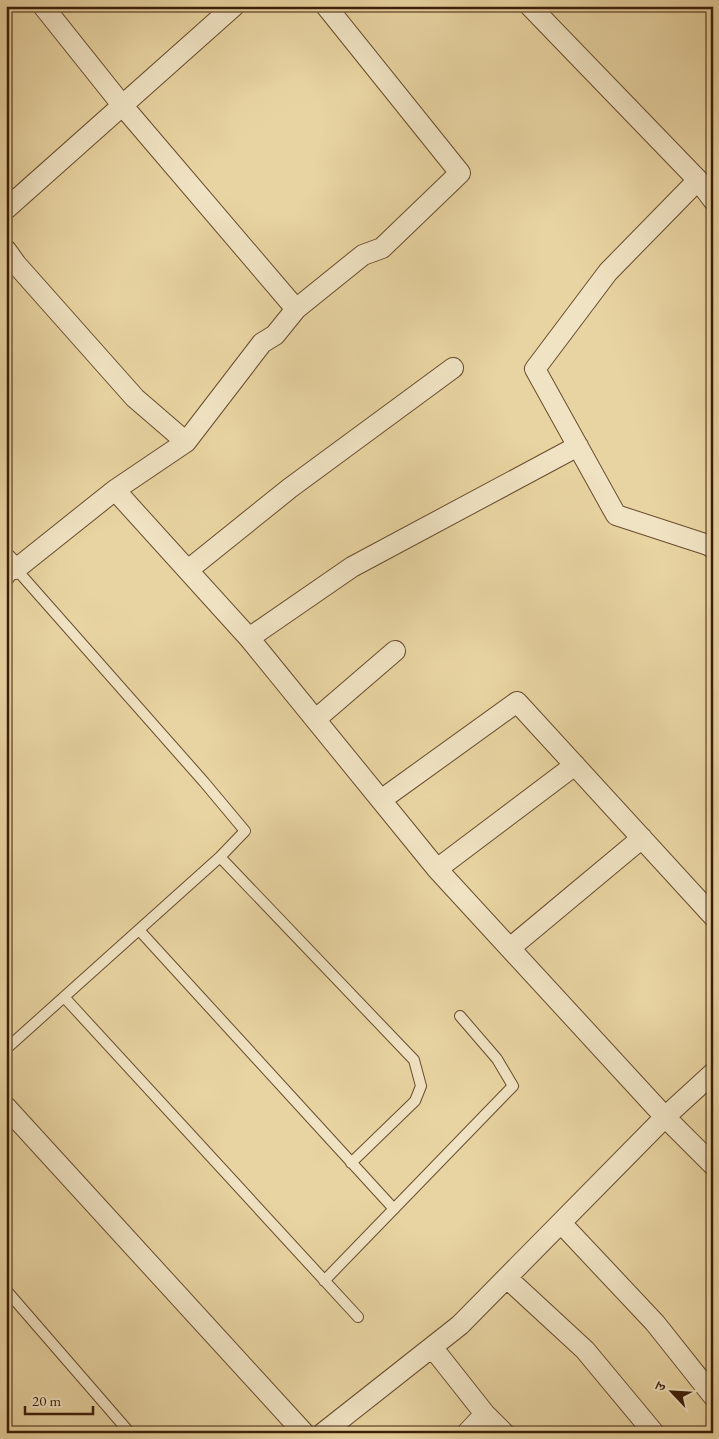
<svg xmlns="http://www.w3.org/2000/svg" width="719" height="1439" font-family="'EB Garamond','Noto Serif Devanagari',serif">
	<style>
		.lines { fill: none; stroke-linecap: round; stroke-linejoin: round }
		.service-casing { stroke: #674c2e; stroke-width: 12 }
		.minor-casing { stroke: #674c2e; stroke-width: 22 }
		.service { stroke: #f0e3c3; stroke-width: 10 }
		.minor { stroke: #f0e3c3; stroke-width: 20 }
	</style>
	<rect width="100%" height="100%" fill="#e8d4a2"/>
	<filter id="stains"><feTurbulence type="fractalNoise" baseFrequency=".004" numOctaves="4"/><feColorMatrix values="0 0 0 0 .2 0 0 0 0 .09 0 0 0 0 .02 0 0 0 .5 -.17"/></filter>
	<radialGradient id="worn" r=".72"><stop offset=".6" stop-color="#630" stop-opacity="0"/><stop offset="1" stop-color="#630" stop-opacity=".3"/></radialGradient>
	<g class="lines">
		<defs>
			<path id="service" d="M6,582l10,-13 188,213 41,49 -25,26 -214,192
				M220,857l194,203 7,26 -6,15 -64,62
				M139,930l255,279
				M64,997l294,320
				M324,1281l189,-195 -16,-27 -37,-43
				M6,1290l124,143"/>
			<path id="minor" d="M43,6l79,99 174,204
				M530,6l168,174 15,20
				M698,180l-90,92 -73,97 81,146 92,30 5,3
				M6,209l228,-203
				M6,250l10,14 119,134 51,44
				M115,490l71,-48 76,-99 13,-8 21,-26 67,-54 19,-7 78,-75 -134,-167
				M6,559l10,10 99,-79 134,148 188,231 228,248 48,48
				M188,570l102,-82 163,-120
				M249,638l103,-71 226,-121
				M316,719l79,-68
				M381,800l136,-98 196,214
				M437,869l138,-104
				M510,948l132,-110
				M6,1107l298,326
				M561,1223l94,100 58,73
				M507,1278l78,72 69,83
				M432,1347l53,67 19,19
				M323,1433l137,-108 205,-208 48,-44
				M467,1433l18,-19"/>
		</defs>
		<use href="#service" class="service-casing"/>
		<use href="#minor" class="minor-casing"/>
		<use href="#service" class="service"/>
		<use href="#minor" class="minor"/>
	</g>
	<rect width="719" height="1439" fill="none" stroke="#e8d4a2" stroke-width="25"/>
	<rect x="8" y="8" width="704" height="1424" fill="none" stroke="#3c1f08" stroke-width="2.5"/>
	<rect x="12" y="12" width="694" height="1414" fill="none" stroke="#3c1f08"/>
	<g transform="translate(672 1392) rotate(295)" stroke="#f0e3c3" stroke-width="4" paint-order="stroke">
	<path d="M0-4L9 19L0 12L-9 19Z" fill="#3c1f08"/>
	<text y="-8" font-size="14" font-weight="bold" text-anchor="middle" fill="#3c1f08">उ</text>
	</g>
	<path d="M25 1406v8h68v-8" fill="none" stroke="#3c1f08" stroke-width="2.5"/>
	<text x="32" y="1406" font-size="15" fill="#3c1f08" stroke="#f0e3c3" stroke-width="4" paint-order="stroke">20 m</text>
	<rect width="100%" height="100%" filter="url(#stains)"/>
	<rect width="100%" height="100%" fill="url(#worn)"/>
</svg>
